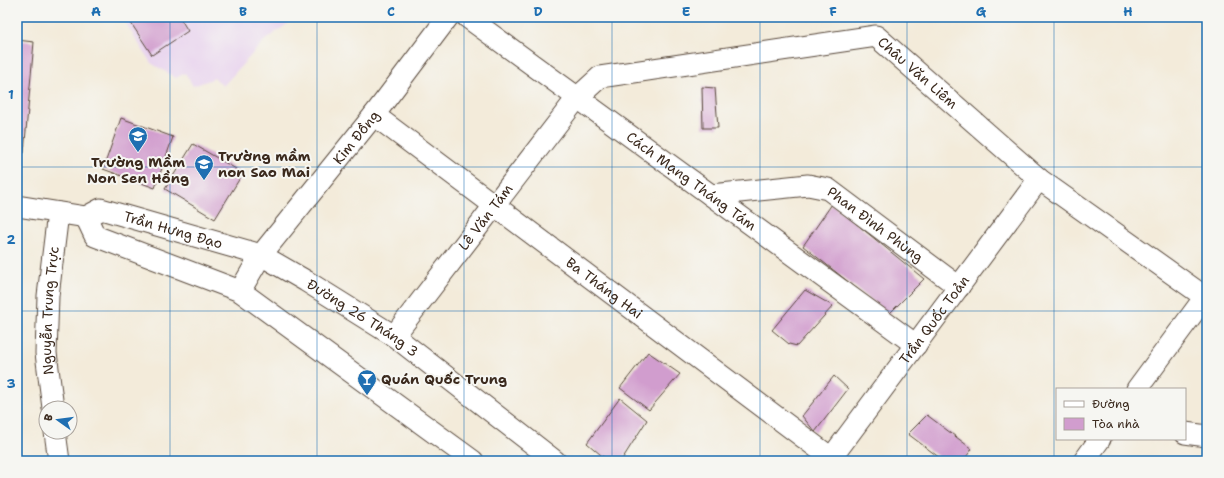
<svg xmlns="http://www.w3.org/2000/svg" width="1224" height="478" font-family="'Shantell Sans',sans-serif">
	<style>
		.built { fill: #e8d2ee }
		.building { fill: #d19dce }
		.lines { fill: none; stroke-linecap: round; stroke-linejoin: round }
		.minor-casing { stroke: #57473a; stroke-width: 23 }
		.minor { stroke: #fff; stroke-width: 21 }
		.grid { fill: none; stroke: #1f6fb2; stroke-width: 1; stroke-opacity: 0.55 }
		.labels { text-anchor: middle; stroke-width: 4; stroke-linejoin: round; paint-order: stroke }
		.street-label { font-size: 14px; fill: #3b2a1e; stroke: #f6f6f2 }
		.poi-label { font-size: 14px; font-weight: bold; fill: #3b2a1e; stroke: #f6f6f2; text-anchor: start }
		.neatline { fill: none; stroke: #1f6fb2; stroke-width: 1.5 }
		.grid-label { font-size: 13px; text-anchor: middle; font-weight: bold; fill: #1f6fb2 }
	</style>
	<rect width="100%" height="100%" fill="#f6f6f2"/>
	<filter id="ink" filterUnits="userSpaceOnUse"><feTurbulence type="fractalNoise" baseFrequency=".025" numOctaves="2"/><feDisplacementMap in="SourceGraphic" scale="8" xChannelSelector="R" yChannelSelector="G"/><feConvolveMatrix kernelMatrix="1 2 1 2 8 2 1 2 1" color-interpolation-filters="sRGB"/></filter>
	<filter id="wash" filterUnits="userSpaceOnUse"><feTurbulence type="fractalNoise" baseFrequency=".012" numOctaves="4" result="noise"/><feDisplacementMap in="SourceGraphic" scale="16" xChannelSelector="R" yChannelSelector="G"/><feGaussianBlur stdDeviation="0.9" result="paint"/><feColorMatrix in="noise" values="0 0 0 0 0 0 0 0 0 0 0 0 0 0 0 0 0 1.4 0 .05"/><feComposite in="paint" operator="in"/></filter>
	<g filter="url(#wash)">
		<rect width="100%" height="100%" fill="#f3ebda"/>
		<path class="built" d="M122,17h175l-32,23 -42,46 -8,-8 -22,8 -8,-13 -9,5 -25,-15z"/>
		<g id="blocks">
			<path class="building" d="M127,17h55l-2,1 8,13 -36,24z
				M17,40l17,2 -10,111 -7,-2z
				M702,87l13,1 3,40h-15z
				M121,118l52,19 -18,51 -52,-19z
				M193,144l50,29 -28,46 -50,-30z
				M832,204l92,75 -35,35 -86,-68z
				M805,290l28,16 -36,40 -8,-2 -17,-14z
				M648,352l32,22 -31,36 -29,-22z
				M834,376l14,13 -33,43 -13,-16z
				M620,398l27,22 -26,41h-13l-21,-18z
				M927,415l45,34 -9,12h-19l-36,-27z"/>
		</g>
	</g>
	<g filter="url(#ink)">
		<use href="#blocks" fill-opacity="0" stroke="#57473a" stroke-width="1"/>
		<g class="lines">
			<defs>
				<g id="minor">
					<path id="s1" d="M467,17l449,328"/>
					<path id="s2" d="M374,115l461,346"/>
					<path id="s3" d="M711,195l97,-10 20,4 131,98"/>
					<path id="s4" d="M17,206l69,11 15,-8 160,46 45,26 88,55 161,125"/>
					<path d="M86,217l9,19 145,55 233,170"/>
					<path id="s5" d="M240,291l21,-36 113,-140 74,-98"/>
					<path id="s6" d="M394,336l183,-238 23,-21 276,-41 163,143 166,118h2"/>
					<path d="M1137,389l68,-92"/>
					<path id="s7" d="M53,408l-7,-55 2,-57 10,-83"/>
					<path d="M55,432l4,29"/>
					<path d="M1185,433l22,3"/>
					<path id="s8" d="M829,461l210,-282"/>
					<path d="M1084,461l16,-22"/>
				</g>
			</defs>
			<use href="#minor" class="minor-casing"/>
			<use href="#minor" class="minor"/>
		</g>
	</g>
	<path class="grid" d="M170,17v444M317,17v444M464,17v444M612,17v444M760,17v444M907,17v444M1054,17v444M17,167h1190M17,311h1190"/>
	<defs>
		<symbol id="school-pin" viewBox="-11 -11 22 30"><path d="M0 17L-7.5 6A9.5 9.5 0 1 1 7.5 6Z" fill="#1f6fb2" stroke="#f6f6f2"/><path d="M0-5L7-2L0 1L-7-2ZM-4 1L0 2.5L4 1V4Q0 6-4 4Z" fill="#fff"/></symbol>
		<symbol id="bar-pin" viewBox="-11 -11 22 30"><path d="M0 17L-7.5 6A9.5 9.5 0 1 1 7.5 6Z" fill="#1f6fb2" stroke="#f6f6f2"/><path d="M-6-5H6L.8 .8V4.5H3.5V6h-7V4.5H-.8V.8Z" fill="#fff"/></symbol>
	</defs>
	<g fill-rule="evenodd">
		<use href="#school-pin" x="127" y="125" width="22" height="30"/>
		<use href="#school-pin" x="193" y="153" width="22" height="30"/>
		<use href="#bar-pin" x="356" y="368" width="22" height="30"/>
	</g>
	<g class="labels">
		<g class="street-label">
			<text dy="5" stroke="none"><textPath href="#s6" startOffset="666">Châu Văn Liêm</textPath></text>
			<text dy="5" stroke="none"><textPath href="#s5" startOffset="193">Kim Đồng</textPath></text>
			<text dy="5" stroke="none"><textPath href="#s1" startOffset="278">Cách Mạng Tháng Tám</textPath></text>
			<text dy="5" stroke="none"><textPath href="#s6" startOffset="150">Lê Văn Tám</textPath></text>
			<text dy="5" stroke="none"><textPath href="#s3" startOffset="177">Phan Đình Phùng</textPath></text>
			<text dy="5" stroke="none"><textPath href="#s4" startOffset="162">Trần Hưng Đạo</textPath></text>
			<text dy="5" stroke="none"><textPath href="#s2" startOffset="288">Ba Tháng Hai</textPath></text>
			<text dy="5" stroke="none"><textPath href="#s7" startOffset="98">Nguyễn Trung Trực</textPath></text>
			<text dy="5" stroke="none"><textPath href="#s4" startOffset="373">Đường 26 Tháng 3</textPath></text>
			<text dy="5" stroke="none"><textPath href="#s8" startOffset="176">Trần Quốc Toản</textPath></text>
		</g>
		<g class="poi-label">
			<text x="218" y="161">Trường mầm<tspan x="218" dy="16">non Sao Mai</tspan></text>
			<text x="138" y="167" text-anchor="middle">Trường Mầm<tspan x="138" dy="16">Non Sen Hồng</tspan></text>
			<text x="381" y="384">Quán Quốc Trung</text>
		</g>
	</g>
	<rect width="1224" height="478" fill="none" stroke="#f6f6f2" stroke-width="44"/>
	<rect x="1056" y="388" width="130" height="52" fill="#f6f6f2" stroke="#aba49d"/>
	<rect x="1064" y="401" width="20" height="6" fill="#ffffff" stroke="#aba49d"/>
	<text x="1092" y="408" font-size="12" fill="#3b2a1e">Đường</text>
	<rect x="1064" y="418" width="20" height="12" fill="#d19dce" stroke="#aba49d"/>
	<text x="1092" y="428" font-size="12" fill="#3b2a1e">Tòa nhà</text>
	<g transform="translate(58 420) rotate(284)"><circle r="19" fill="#f6f6f2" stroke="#aba49d"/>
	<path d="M0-3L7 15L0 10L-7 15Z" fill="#1f6fb2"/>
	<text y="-6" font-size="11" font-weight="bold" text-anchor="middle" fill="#3b2a1e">B</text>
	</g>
	<rect x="22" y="22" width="1180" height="434" class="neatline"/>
	<g class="grid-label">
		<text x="96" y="16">A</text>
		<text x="243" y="16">B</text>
		<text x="391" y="16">C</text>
		<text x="538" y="16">D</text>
		<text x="686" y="16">E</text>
		<text x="833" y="16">F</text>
		<text x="981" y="16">G</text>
		<text x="1128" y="16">H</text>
		<text x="11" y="99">1</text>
		<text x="11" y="244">2</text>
		<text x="11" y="388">3</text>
	</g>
</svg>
